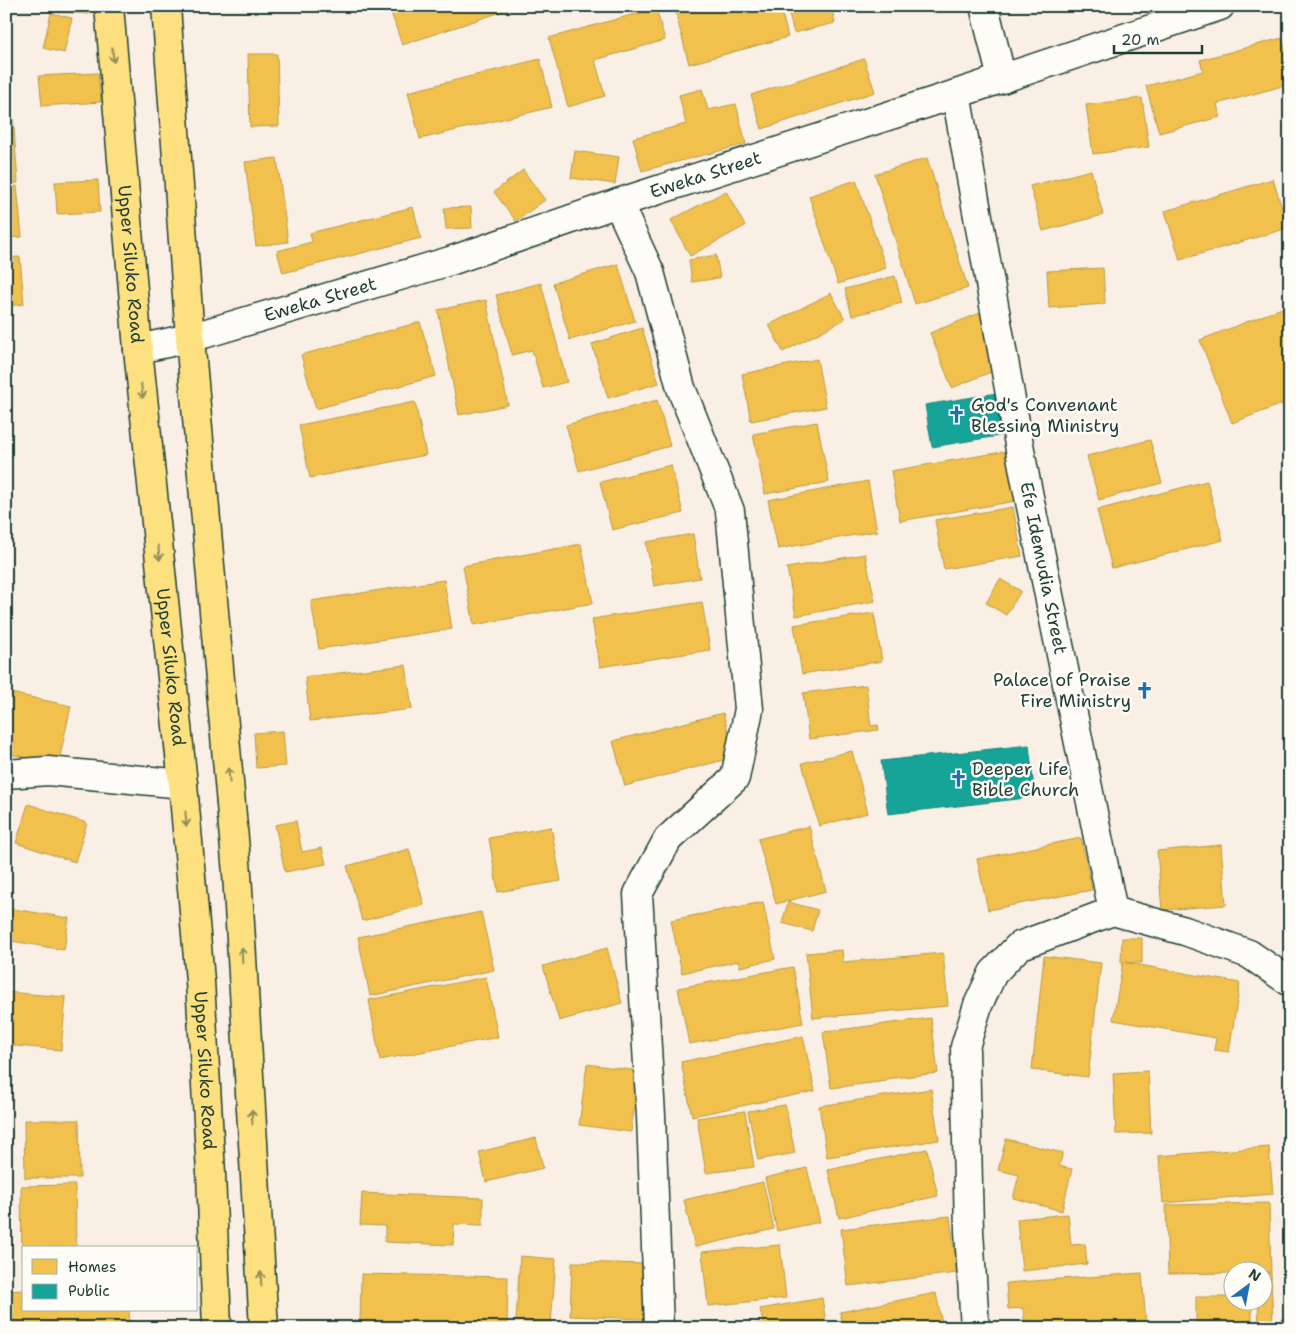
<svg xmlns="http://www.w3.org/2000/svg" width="1296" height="1334" font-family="'Shantell Sans',sans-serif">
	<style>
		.homes { fill: #f2c14e; stroke: #b39946 }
		.public { fill: #17a398; stroke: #19847a }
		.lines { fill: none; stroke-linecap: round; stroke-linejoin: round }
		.minor-casing { stroke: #1f3d34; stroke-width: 31 }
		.major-casing { stroke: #1f3d34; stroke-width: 31 }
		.minor { stroke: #fdfcf7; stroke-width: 28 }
		.major { stroke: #fde080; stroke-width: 28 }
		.oneway { stroke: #8e8e5a }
		.labels { text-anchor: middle; stroke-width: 5; stroke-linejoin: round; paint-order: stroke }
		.street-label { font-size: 18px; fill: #1f3d34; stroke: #fdfcf7 }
		.poi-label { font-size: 18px; fill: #1f3d34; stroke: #fdfcf7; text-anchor: start }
	</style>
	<rect width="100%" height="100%" fill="#faefe5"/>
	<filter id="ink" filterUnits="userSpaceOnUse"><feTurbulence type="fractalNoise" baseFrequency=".02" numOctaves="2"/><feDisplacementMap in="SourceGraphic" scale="10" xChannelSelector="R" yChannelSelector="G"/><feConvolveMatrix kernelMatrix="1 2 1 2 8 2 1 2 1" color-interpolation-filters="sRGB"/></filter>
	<g filter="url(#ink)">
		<path class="homes" d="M42,6h48l-1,8 -47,-3z
			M389,6h130l-117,39z
			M705,6h75l8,31 -99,27 -13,-50z
			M787,6h44l4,17 -41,10z
			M656,8l9,32 -70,20 10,36 -37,11 -19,-69z
			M51,13l21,5 -8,35 -21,-5z
			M1282,38l8,30v16l-73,20 3,13 -61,16 -13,-47 57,-15 -3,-11z
			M6,50h5l-1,57h-4z
			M248,54h29l2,72 -29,1z
			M540,59l12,48 -132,32 -12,-47z
			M864,59l11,33 -113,37 -11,-34z
			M98,73l3,29 -59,4 -3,-30z
			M702,89l6,21 28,-6 10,40 -104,27 -9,-33 53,-14 -7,-29z
			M1142,98l7,49 -56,7 -7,-49z
			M13,115l5,68 -12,1v-68z
			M575,151l44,6 -4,27 -44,-6z
			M277,158l11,84 -32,4 -11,-84z
			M927,158l41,130 -53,16 -40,-130z
			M523,170l22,30 -29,21 -22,-29z
			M1091,170l12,45 -60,16 -13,-45z
			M1273,179l15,49 -108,32 -15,-49z
			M98,180l2,32 -43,2 -2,-32z
			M856,180l30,88 -48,16 -29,-88z
			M17,186l5,51 -16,1v-51z
			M726,191l19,35 -55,30 -19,-36z
			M413,207l8,31 -138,35 -6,-22 35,-9 -2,-9z
			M471,207l1,21 -26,1 -2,-21z
			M716,255l4,23 -28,4 -3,-22z
			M20,257l4,47 -18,2v-48z
			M618,264l17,57 -65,19 -17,-57z
			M1103,268l2,36 -56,4 -2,-37z
			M895,276l7,27 -50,13 -7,-27z
			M541,283l26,99 -24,6 -11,-38 -20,5 -16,-60z
			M831,293l14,26 -62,33 -14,-27z
			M486,300l22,105 -49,10 -21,-105z
			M1290,305v96l-58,22 -32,-83z
			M980,313l23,54 -51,21 -22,-55z
			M420,322l16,54 -120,33 -15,-54z
			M642,328l17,55 -51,15 -16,-54z
			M817,359l9,48 -75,14 -9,-47z
			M657,400l13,46 -91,25 -13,-46z
			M415,402l11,53 -116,23 -11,-53z
			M817,422l12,60 -64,12 -12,-60z
			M1150,440l12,43 -63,17 -12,-44z
			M1007,451l9,50 -116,20 -9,-50z
			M671,465l12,48 -71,17 -12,-48z
			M868,481l9,50 -99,18 -10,-49z
			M1207,481l16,59 -111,28 -15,-58z
			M1013,507l9,49 -78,13 -9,-49z
			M693,534l7,44 -46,8 -8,-44z
			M581,544l12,59 -119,22 -11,-59z
			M865,554l10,47 -79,15 -9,-48z
			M1000,579l21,12 -15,24 -20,-12z
			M444,580l8,49 -133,20 -8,-48z
			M702,602l8,48 -110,17 -8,-48z
			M874,613l8,48 -80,13 -8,-49z
			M406,665l6,44 -102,12 -5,-44z
			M866,685l5,41 7,-1 1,5 -70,9 -6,-46z
			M6,692l65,14 -13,59 -52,-12z
			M723,713l12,44 -110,29 -12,-45z
			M283,731l3,35 -30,2 -2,-35z
			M852,751l16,62 -49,13 -17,-63z
			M28,804l59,19 -12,39 -59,-19z
			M296,821l6,31 20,-4 4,16 -41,8 -10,-47z
			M809,826l17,65 -50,13 -18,-65z
			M551,827l10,54 -63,11 -9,-54z
			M1081,838l11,52 -104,20 -11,-51z
			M1221,845l5,60 -64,5 -5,-59z
			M409,849l15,56 -62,16 -15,-55z
			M763,902l12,57 -35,8 -1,-6 -57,12 -11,-53z
			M788,902l30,8 -6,21 -30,-8z
			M7,908l62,10 -5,32 -58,-10z
			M481,912l13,58 -124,26 -12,-59z
			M1122,938h20v25l-21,-1z
			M607,948l15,55 -63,18 -16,-55z
			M842,950l1,12 100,-9 5,53 -135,12 -7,-65z
			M1044,956l57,7 -13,114 -56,-7z
			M1123,962l117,21 -11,69 -15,-2 2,-12 -103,-18z
			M793,967l10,56 -114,21 -11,-56z
			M486,977l12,60 -118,23 -11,-60z
			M6,992l60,5 -5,53 -55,-5z
			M931,1018l7,55 -52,6 1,2 -56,7 -8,-56z
			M803,1036l12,55 -123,25 -11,-54z
			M587,1064l52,7 -8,61 -52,-7z
			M1148,1071l3,62 -35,1 -3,-61z
			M931,1089l8,51 -112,17 -8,-51z
			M785,1105l10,48 -37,7 -10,-49z
			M745,1111l9,56 -48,6 -9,-55z
			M24,1120h55l1,58h-55z
			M536,1138l7,30 -57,14 -7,-30z
			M1006,1139l57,14 -4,13 13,3 -10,42 -49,-13 6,-23 -21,-5z
			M1269,1147l4,47 -110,9 -4,-47z
			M927,1149l11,47 -99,22 -11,-48z
			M807,1168l13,54 -43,9 -12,-53z
			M763,1182l11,47 -79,18 -11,-47z
			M75,1185l1,63h-52v13h-2l-1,-75z
			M362,1193l121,5v27l-29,-1 -1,21 -68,-3v-16l-25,-1z
			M1269,1203l2,69h-37v1l-66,1 -2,-69z
			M1068,1214l3,31 14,-1 2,20 -65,7 -5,-52z
			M950,1216l7,57 -109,13 -7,-57z
			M780,1245l6,53 -78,8 -6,-54z
			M520,1256l36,3 -5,65 -35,-3z
			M572,1262l74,2 -1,55 -75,-3z
			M1142,1273l4,52 -42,3h-79l-2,-20 -15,1 -2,-26z
			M1264,1273h7l2,55h-14l-1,-26h6z
			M361,1274l147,3 -1,51h-147z
			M1234,1274v20h-4l-1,-19z
			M24,1290v20h105l1,18h-124v-37z
			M936,1293l7,35h-100l-3,-16z
			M1196,1297h38v5h18v26h-56z
			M822,1298l5,30h-93l29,-5 -3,-14z"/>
		<path class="public" d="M1003,392l7,42 -78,13 -7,-42z
			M1029,745l6,52 -147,17 -7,-53z"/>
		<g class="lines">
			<defs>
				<g id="minor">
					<path d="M984,6l18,73"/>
					<path id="s1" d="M956,94l68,378 89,439 72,20 64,23 41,28"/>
					<path d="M618,203l32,69 31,116 49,123 19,198 -14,69 -67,61 -30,55 13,222 8,212"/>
					<path id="s2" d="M138,349l52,-11 260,-77 168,-58 338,-109 264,-88"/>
					<path d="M6,774l42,-3 135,13"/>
					<path d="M975,1328l-6,-97 -4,-184 13,-42 15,-32 26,-27 94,-35"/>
				</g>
				<g id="major">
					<path id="s3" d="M109,6l29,343 45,435 17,197 11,192 6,155"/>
					<path d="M166,6l24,332 47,535 27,455"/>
				</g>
			</defs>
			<use href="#minor" class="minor-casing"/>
			<use href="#major" class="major-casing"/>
			<use href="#minor" class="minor"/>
			<use href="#major" class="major"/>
		</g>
		<defs><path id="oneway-shaft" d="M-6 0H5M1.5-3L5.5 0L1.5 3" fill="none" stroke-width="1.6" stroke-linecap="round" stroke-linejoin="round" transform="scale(1.25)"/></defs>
		<g class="oneway">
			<use href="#oneway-shaft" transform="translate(113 55) rotate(85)"/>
			<use href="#oneway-shaft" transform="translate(142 391) rotate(84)"/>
			<use href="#oneway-shaft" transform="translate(159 553) rotate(84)"/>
			<use href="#oneway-shaft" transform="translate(229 775) rotate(-95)"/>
			<use href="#oneway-shaft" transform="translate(186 819) rotate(85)"/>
			<use href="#oneway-shaft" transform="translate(242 955) rotate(-93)"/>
			<use href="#oneway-shaft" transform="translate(252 1117) rotate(-93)"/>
			<use href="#oneway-shaft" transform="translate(261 1279) rotate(-93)"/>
		</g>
	</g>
	<defs>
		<symbol id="church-bare" viewBox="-9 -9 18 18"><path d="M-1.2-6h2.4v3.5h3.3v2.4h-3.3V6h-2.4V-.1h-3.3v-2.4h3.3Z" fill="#1f6fb2" stroke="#fdfcf7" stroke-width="2.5" paint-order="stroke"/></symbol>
	</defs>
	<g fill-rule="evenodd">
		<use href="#church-bare" x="944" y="402" width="25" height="25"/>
		<use href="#church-bare" x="1132" y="678" width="25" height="25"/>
		<use href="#church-bare" x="946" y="766" width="25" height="25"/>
	</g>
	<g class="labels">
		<g class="street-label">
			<text dy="6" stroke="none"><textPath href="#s2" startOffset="594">Eweka Street</textPath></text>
			<text dy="6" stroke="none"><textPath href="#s3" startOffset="259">Upper Siluko Road</textPath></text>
			<text dy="6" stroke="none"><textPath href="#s2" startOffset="189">Eweka Street</textPath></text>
			<text dy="6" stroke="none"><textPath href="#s1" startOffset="482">Efe Idemudia Street</textPath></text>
			<text dy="6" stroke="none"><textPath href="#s3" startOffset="664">Upper Siluko Road</textPath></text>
			<text dy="6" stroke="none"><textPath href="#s3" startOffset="1069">Upper Siluko Road</textPath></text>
		</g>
		<g class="poi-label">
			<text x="971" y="411">God's Convenant<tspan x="971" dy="21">Blessing Ministry</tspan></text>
			<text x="1131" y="686" text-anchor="end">Palace of Praise<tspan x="1131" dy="21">Fire Ministry</tspan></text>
			<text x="972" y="775">Deeper Life<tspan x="972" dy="21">Bible Church</tspan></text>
		</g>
	</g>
	<rect width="1296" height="1334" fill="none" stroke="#fdfcf7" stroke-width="25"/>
	<rect x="12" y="12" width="1271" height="1309" fill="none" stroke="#1f3d34" stroke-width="2" filter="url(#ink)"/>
	<rect x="22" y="1246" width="175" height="65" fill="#fdfcf7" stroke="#a4b0a9"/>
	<rect x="32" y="1259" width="25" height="15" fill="#f2c14e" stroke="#a4b0a9"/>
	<text x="68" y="1272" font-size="15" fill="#1f3d34">Homes</text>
	<rect x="32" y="1284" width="25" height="15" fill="#17a398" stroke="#a4b0a9"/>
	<text x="68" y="1296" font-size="15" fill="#1f3d34">Public</text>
	<g transform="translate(1248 1286) rotate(32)"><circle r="24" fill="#fdfcf7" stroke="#a4b0a9"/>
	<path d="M0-4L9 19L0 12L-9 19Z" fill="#1f6fb2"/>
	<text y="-8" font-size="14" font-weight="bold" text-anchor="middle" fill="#1f3d34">N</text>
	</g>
	<path d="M1114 45v8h88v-8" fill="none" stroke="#1f3d34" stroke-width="2.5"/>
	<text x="1121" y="45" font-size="15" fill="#1f3d34" stroke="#fdfcf7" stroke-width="4" paint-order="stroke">20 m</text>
</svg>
